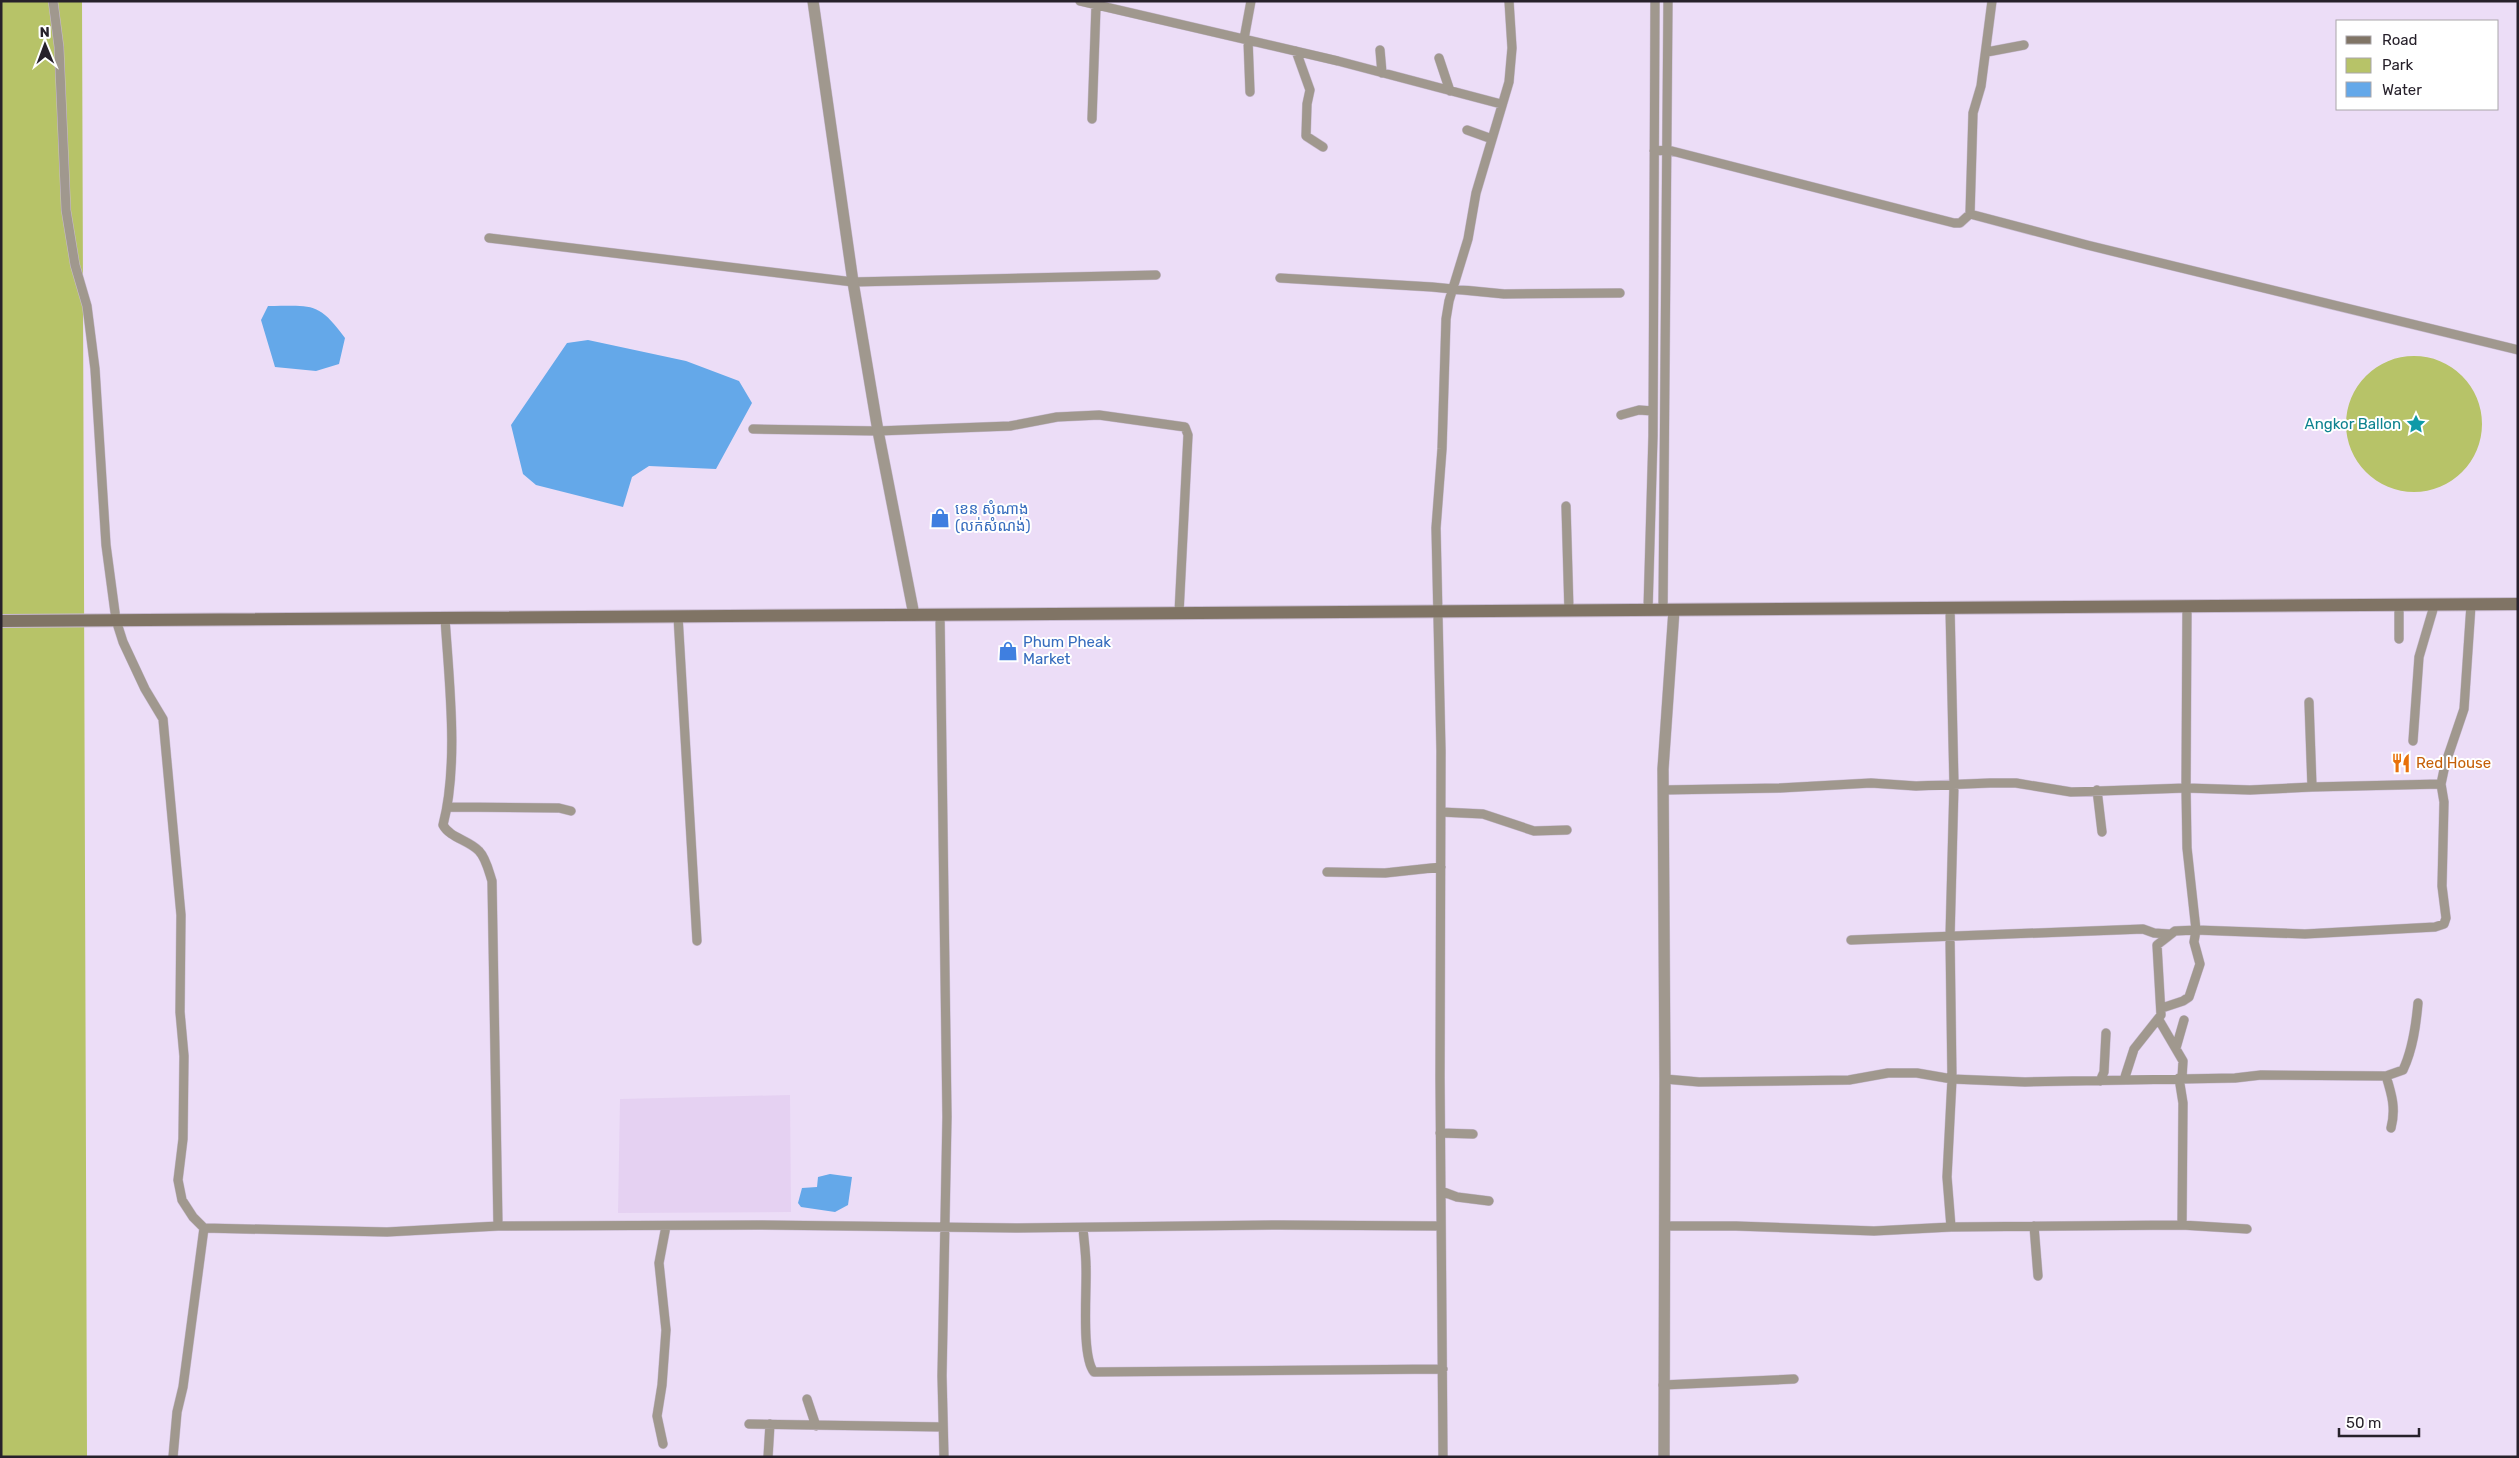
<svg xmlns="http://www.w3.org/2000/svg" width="2519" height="1458" font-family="Rubik,'Noto Sans Khmer',sans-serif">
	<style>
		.built { fill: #e5d1f2 }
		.green { fill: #b7c368 }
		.water { fill: #64a8e9 }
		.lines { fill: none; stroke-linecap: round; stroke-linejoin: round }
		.minor-casing { stroke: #c9bbd2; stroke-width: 10 }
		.tertiary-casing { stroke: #c9bbd2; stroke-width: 12 }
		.secondary-casing { stroke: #c9bbd2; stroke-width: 14 }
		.minor { stroke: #a0988e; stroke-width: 9 }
		.tertiary { stroke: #a0988e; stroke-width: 11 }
		.secondary { stroke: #807465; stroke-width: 12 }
		.labels { text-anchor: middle; stroke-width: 4; stroke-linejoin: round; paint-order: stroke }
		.culture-label { font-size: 15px; fill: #0d838f; stroke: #fff; text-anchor: end }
		.shop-label { font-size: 15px; fill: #366cbe; stroke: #fff; text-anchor: start }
		.food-label { font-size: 15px; fill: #c56008; stroke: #fff; text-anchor: start }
	</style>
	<rect width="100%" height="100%" fill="#ecddf7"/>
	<path class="built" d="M790,1095l1,117 -173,1 2,-114z"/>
	<path class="green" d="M1,1h81l5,1456h-86z
		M2346 424a68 68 0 1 1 136 0a68 68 0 1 1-136 0Z"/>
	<path class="water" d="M268,306c44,0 50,-5 77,32l-6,26 -23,7 -41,-4 -14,-47z
		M588,340l98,21 53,20 13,22 -36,66 -67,-3 -17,11 -9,30 -87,-22 -13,-11 -12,-49 56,-82z
		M830,1174l22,3 -4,28 -13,7 -34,-5 -3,-4 4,-15 15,-1 1,-10z"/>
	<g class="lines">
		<defs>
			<path id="minor" d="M53,1l6,46 7,163 9,55 12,41 8,63 11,176 10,75 7,22 22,47 18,30 18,196 -1,97 4,44 -1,83 -5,41 4,20 11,17 11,11 183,4 111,-6 262,-1 257,3 262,-3 162,1
				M1080,1l258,60 163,43
				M1244,39l7,-38
				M1248,40l2,52
				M1380,50l2,23
				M1296,51l14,39 -3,14 -1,32 17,11
				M1987,52l37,-7
				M1439,58l11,33
				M1092,119l4,-113
				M1467,130l25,9
				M1654,151l14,-1 286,73h6l10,-9 117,31 431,105
				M1970,214l3,-101 8,-27 11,-85
				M489,238l364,44 303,-7
				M1280,278l152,9 72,7 116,-1
				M1621,415l18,-5 14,1
				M753,429l125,2 132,-5 47,-9 42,-2 86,12 3,8 -9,178
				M1566,506l3,105
				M2187,607l-1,181 64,2 62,-3 -3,-85
				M1950,608l4,177 -4,152 2,142 -5,98 4,50
				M1648,610l5,-174 2,-435
				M1663,610l5,-609
				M940,615l7,502 -5,259 2,81
				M678,616l19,325
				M445,618c4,63 14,146 -2,207 7,13 26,15 36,26 7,7 10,21 13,30l6,345
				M2399,639v-34
				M2413,741l6,-84 15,-51
				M2312,787l129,-3
				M1663,790l117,-2 91,-5 45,3 74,-3h26l55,9 115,-4 1,60 9,82 109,4 130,-7 9,-3 2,-6 -4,-32 2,-84 -3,-18 4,-19 19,-56 7,-104
				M2097,790l5,42
				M448,807l111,1 12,3
				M1441,812l42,2 51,17 33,-1
				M1327,872l58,1 56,-6
				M1851,940l292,-11 11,4 15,1
				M2159,1020l24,41 -1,17
				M2176,1048l8,-28
				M2386,1076c6,19 10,33 5,52
				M2179,1078l4,25 -1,122
				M1665,1079l34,3 150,-2 39,-7h29l35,6 73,3 210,-4 26,-3 125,1 17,-6c10,-21 13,-45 15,-67
				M2124,1080l10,-31 27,-34 -4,-70 18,-14 21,-1 -2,12 6,22 -11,33 -6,4 -21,7
				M2100,1081l4,-9 2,-39
				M1440,1133l33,1
				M1441,1191l16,6 32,4
				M1665,1226h71l138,5 77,-4 231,-2 65,4
				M2034,1226l4,50
				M1083,1228c1,13 3,26 3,39 1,23 -5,89 8,105l349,-3
				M1663,1385l131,-6
				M807,1399l9,27
				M749,1424l194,3
				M663,1444l-6,-28 5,-31 4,-55 -7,-67 7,-37
				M173,1457l4,-45 6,-25 21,-159
				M768,1457l2,-33
				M1443,1457l-3,-379 1,-327 -5,-223 6,-79 4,-130 3,-18 19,-62 8,-46 33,-111 3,-34 -3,-47"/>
			<path id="tertiary" d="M813,1l40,281 25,149 36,184
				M1664,1457l1,-378 -2,-310 11,-159"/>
			<path id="secondary" d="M1,621l2517,-17"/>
		</defs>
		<use href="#minor" class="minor-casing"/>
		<use href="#tertiary" class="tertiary-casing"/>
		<use href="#secondary" class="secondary-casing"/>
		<use href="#minor" class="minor"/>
		<use href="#tertiary" class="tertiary"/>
		<use href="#secondary" class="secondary"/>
	</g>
	<defs>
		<symbol id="sight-bare" viewBox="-9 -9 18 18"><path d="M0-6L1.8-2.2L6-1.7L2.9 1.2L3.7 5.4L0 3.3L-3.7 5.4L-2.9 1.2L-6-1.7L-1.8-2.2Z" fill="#0f9aa8" stroke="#fff" stroke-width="2.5" paint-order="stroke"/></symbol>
		<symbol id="shop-bare" viewBox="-9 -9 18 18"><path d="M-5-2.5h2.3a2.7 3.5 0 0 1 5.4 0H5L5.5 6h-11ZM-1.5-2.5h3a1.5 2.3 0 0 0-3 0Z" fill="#3f7fe0" stroke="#fff" stroke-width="2.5" paint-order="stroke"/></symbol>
		<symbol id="restaurant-bare" viewBox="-9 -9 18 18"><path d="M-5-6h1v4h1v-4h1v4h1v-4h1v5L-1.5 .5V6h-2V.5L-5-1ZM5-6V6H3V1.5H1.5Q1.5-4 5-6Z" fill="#e8710a" stroke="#fff" stroke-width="2.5" paint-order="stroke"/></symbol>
	</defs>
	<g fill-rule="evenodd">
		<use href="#sight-bare" x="2402" y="410" width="28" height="28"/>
		<use href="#shop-bare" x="926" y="504" width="28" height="28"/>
		<use href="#shop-bare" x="994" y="637" width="28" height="28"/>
		<use href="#restaurant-bare" x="2387" y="749" width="28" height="28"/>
	</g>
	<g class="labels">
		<g class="culture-label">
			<text x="2401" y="429">Angkor Ballon</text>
		</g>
		<g class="shop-label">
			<text x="955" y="514">ខេន សំណាង<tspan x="955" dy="17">(លក់សំណង់)</tspan></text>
			<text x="1023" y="647">Phum Pheak<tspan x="1023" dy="17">Market</tspan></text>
		</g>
		<g class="food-label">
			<text x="2416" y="768">Red House</text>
		</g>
	</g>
	<rect width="2519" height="1458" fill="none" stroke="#27212b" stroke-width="5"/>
	<rect x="2336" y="20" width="162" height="90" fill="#ffffff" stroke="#a9a6aa"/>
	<rect x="2346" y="36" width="25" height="8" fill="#807465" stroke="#a9a6aa"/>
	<text x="2382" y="45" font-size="15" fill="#27212b">Road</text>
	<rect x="2346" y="58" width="25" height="15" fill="#b7c368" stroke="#a9a6aa"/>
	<text x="2382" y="70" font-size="15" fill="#27212b">Park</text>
	<rect x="2346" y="82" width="25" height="15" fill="#64a8e9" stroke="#a9a6aa"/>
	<text x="2382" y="95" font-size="15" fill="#27212b">Water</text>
	<g transform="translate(45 45) rotate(359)" stroke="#ffffff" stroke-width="4" paint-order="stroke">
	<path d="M0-4L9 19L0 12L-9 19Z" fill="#27212b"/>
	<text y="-8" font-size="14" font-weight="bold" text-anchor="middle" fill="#27212b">N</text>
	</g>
	<path d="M2339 1428v8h80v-8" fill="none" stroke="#27212b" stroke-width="2.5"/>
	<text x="2346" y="1428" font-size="15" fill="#27212b" stroke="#ffffff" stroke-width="4" paint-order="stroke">50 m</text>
</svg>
